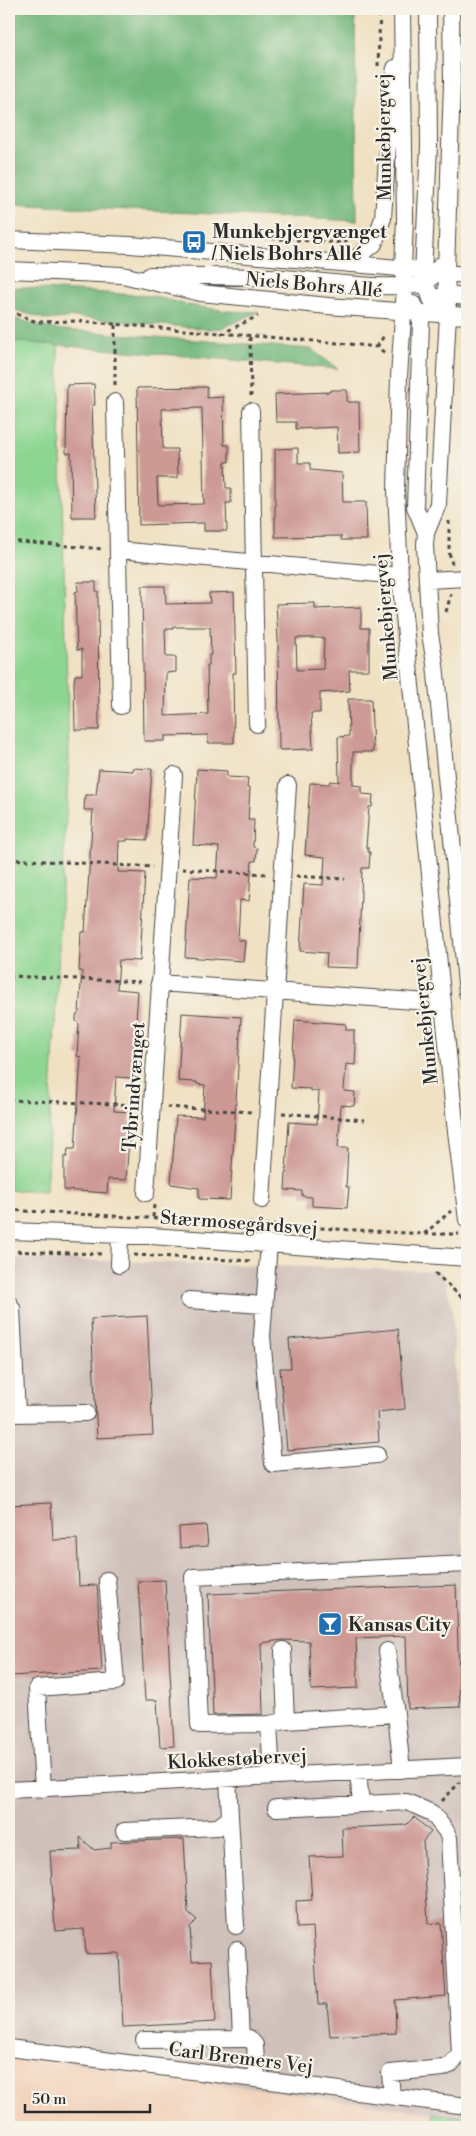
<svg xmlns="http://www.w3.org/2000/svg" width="476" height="2136" font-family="'Libre Bodoni',serif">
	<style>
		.built { fill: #f2d4be }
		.industrial { fill: #cfc0ba }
		.green { fill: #8dd692; stroke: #5c805e }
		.forest { fill: #72b77c; stroke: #4e7154 }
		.building { fill: #cd9995; fill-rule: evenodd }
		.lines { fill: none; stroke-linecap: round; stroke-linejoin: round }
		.minor-casing { stroke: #494642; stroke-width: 18 }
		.path { stroke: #494642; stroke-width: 3; stroke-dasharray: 4 4; stroke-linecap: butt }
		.minor { stroke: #fff; stroke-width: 16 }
		.labels { text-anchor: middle; stroke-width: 4.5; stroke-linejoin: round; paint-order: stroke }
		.street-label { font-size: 19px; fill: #2b2b2b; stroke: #f7f3e8 }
		.poi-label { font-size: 19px; font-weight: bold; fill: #2b2b2b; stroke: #f7f3e8; text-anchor: start }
	</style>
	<rect width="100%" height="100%" fill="#f7f3e8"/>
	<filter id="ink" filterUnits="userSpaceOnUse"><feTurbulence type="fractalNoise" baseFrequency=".02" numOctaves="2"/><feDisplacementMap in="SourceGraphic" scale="10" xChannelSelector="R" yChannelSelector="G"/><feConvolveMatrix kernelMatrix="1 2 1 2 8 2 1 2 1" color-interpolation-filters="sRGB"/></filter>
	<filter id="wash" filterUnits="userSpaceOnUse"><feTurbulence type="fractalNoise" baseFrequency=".0096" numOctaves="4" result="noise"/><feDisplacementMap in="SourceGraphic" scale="20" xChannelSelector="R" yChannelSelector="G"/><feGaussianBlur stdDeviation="1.12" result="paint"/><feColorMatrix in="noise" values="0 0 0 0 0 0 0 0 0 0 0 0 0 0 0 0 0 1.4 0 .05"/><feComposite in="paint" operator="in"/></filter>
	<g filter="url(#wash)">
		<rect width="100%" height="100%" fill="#f0e1c3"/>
		<path class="built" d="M9,2054l458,64v9h-458z"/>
		<path class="industrial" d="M9,1258l432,13 11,34 15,329v484l-458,-64z"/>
		<path class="green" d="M9,341l49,4 11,414 -23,433 -37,-2z
			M434,2113l33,5v9h-35z"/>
		<path class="forest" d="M9,9h346l2,212 -348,-17z
			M9,287l144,9 35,9 39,6 31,1 -36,16 -14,1 -134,-12 -26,3 -39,-12z
			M9,317l43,12 259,20 27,20 -329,-28z"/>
		<g id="blocks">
			<path class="building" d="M94,384l1,21h-3l4,112h-24l-1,-64h-5l1,-68z
				M207,387v11l16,-1 1,48h5v17h-4l1,26h5v15h-5l1,28h-23v-8l-65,2 -2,-137zM202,408l2,96 -46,1 -1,-27h21l-1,-29h-14l-1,-40z
				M330,390h17v12h12l1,50 -22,1 -1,-26 -41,2v-7h-20l-1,-28 55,-2z
				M298,448v15h12v7l32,3 1,29h23l1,38h-26v-4l-66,1v-88z
				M77,582h19v9h2l1,139h-24l-1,-48 1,-7h7v-26l-5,1 -2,-58 3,-1z
				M142,586h23l1,18 44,-1 -1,-10 25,-1 2,81h-3l1,70h-26v-8l-43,1v5h-21zM173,627h37l1,28h-2v10h-2l1,49 -43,2 1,-43 10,-1v-15h-10l-1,-28h8z
				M315,603v6l46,-2v21h8v42h-20l1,21 -30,2v20h-9l2,36 -32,1 -2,-1 -1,-110 -2,-35zM296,638h28l-1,31 -26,1z
				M348,699h23l2,53h-20v33l9,1v8l11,1 -1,12h-3l-3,40h2v5h2l-1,16h-7l-4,100 -32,-1 1,-14 -27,-2 4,-67 19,1 2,-28 -20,-2 5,-72 19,1 1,-3 9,1 -1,-45 11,-1z
				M133,768l19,1 -5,71 -20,-1v2h-8l-1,31 27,1 -5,88 -21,-1 -2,29 21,2 -6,87 -16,-1 -2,34 17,1 -5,68 -18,-1 -1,14 -43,-3v-33h3l1,-8h7l6,-92 -4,-1 2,-32 -3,-3v-5l3,-4 3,-41h-3l2,-39h4l8,-122h-9l1,-15h11l3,-26 34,2z
				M197,769l30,2v6l21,1 -1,10h3l-2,32h6l-1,27 4,1 -1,13h-4l-3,40 -9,-1 -2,40 7,1 -2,20 -58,-4 5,-80 27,1 2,-31 -26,-2z
				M182,1013l59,4 -11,183 -31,-1v-11l-28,-4 5,-68 27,1 2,-32 -8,-1v-2l-19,-1z
				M295,1020l51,4v6h8v14h2l-1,21 -9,-1 -2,27 11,1 -1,14 -13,-1 -3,43h10l-2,39h3l-2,21 -35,-2v-9l-10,-1v-5l-17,-1 4,-68 28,2 2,-32 -8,-1v-2l-20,-1z
				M147,1316l6,119 -56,3 -6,-119z
				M398,1329l7,80 -28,3 2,30 -92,8 -7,-82h11l-2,-29z
				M51,1503l2,37 24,-1 2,47 18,-1 5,86 -93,5v-171z
				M206,1525l2,21 -28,2 -1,-21z
				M165,1580l9,166 -14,1 -3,-47h-12l-7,-119z
				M456,1585l4,122 -52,2 -2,-73 -50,2 2,50 -47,2 -2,-49 -27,-1 -21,3 2,71 -50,1 -5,-121z
				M414,1817l17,15 -8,9 5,83 13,-1 5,73 -51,4 1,33 -66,3 -3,-32h-9l-5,-77 -16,1 -1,-27 16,-1 -3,-43 34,-1 -1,-28 64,-3z
				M80,1837l14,13 17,-2v-6l73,-3 4,73 9,8 -7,7 2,34 20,-1 3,62 -92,5 -4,-74 -33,1 -2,-25 -29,2 -5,-80 31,-1z"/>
		</g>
	</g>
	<g filter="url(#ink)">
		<use href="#blocks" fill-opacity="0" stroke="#494642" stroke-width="1"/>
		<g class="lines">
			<defs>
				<path id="minor" d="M402,9l3,210 -2,50 2,18 -6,90 -3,113 4,86 55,547 12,97
					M428,9l1,137 -6,129 8,24 17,15
					M451,9l1,73 -6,190 2,42 -10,190 -12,29 -1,12 5,89 5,30 32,329
					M9,240l121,5 316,27 21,4
					M349,264l25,-20 9,-26 9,-135 3,-15
					M9,270l113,5 79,18 127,13 139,10
					M150,275c39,1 79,1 119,2 52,3 105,14 157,7l15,-19
					M437,297l10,-2 20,2
					M413,304l8,18 -6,185 11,26
					M115,402l6,304
					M251,411l6,313
					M118,550l282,26
					M427,580l40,-2
					M159,983l284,20
					M146,1193l28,-418
					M262,1200l26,-415
					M9,1231l142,5 316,22
					M269,1243l-7,93 11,128 104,-9
					M119,1265l1,-30
					M189,1300l75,5
					M9,1303l3,5 5,106
					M9,1414l77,-1
					M283,1650l3,71
					M387,1651l9,63
					M269,1724l3,52
					M402,1770l-6,-56 -110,7 -17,3 -70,1 -6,-148 274,-13
					M358,1772l3,31
					M228,1779l8,147
					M43,1789l-6,-101 79,-6 -9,-102
					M9,1790l458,-24
					M276,1808l131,-6 25,11 14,18 3,7 11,216 -10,11 -7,3 -53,5 2,23
					M124,1831l94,-4 12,-9
					M241,2039l8,-1 6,7 2,34
					M144,2040l97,-1 -4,-89
					M9,2048l458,58"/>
			</defs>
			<use href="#minor" class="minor-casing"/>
			<path class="path" d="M378,66l2,-57
				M466,200l1,-8
				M264,238l78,5 16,-8
				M9,311l28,11 41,-1 272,23 27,3 8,6
				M115,325v64
				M221,334l37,-18
				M250,337l1,59
				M377,347l8,-13
				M463,352l4,-6
				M449,521v31l3,12
				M9,541l94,8
				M446,612l5,-18
				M9,859l144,8
				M182,869l86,5
				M296,876l49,3
				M9,976l136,6
				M9,1100l129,5
				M167,1107l86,5
				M282,1113l83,7
				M9,1210l415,24 27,-23
				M153,1217l1,-12
				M425,1234h34
				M9,1251l94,3
				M134,1255l119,6
				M435,1273l32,29
				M442,1801l18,-19"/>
			<use href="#minor" class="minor"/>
		</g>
	</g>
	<defs>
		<symbol id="bus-square" viewBox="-11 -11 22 22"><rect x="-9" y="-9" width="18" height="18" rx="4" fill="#1f6fb2" stroke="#f7f3e8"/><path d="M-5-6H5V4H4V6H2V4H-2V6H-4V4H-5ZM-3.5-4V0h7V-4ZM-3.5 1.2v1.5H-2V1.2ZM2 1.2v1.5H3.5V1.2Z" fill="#fff"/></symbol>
		<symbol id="bar-square" viewBox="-11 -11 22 22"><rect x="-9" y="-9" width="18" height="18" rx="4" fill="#1f6fb2" stroke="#f7f3e8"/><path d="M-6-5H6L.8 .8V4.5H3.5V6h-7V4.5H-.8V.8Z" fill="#fff"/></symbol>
	</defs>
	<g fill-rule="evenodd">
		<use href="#bus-square" x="180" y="228" width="28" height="28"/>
		<use href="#bar-square" x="316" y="1610" width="28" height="28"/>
	</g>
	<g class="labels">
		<g class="street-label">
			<text transform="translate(383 137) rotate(-91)" y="7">Munkebjergvej</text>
			<text transform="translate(314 284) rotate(5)" y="7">Niels Bohrs Allé</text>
			<text transform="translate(385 617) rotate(-95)" y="7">Munkebjergvej</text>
			<text transform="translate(424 1021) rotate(-96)" y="7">Munkebjergvej</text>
			<text transform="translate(133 1087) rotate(-86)" y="7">Tybrindvænget</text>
			<text transform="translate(239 1222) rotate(4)" y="7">Stærmosegårdsvej</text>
			<text transform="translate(237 1758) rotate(-3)" y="7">Klokkestøbervej</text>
			<text transform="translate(241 2057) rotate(7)" y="7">Carl Bremers Vej</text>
		</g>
		<g class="poi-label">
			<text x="212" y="238">Munkebjergvænget<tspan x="212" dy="22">/ Niels Bohrs Allé</tspan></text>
			<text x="348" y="1631">Kansas City</text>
		</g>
	</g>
	<rect width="476" height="2136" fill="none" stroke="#f7f3e8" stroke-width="30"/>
	<path d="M25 2104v8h125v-8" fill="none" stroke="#2b2b2b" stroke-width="2.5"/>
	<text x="32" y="2104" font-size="15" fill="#2b2b2b" stroke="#f7f3e8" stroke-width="4" paint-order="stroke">50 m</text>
</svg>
